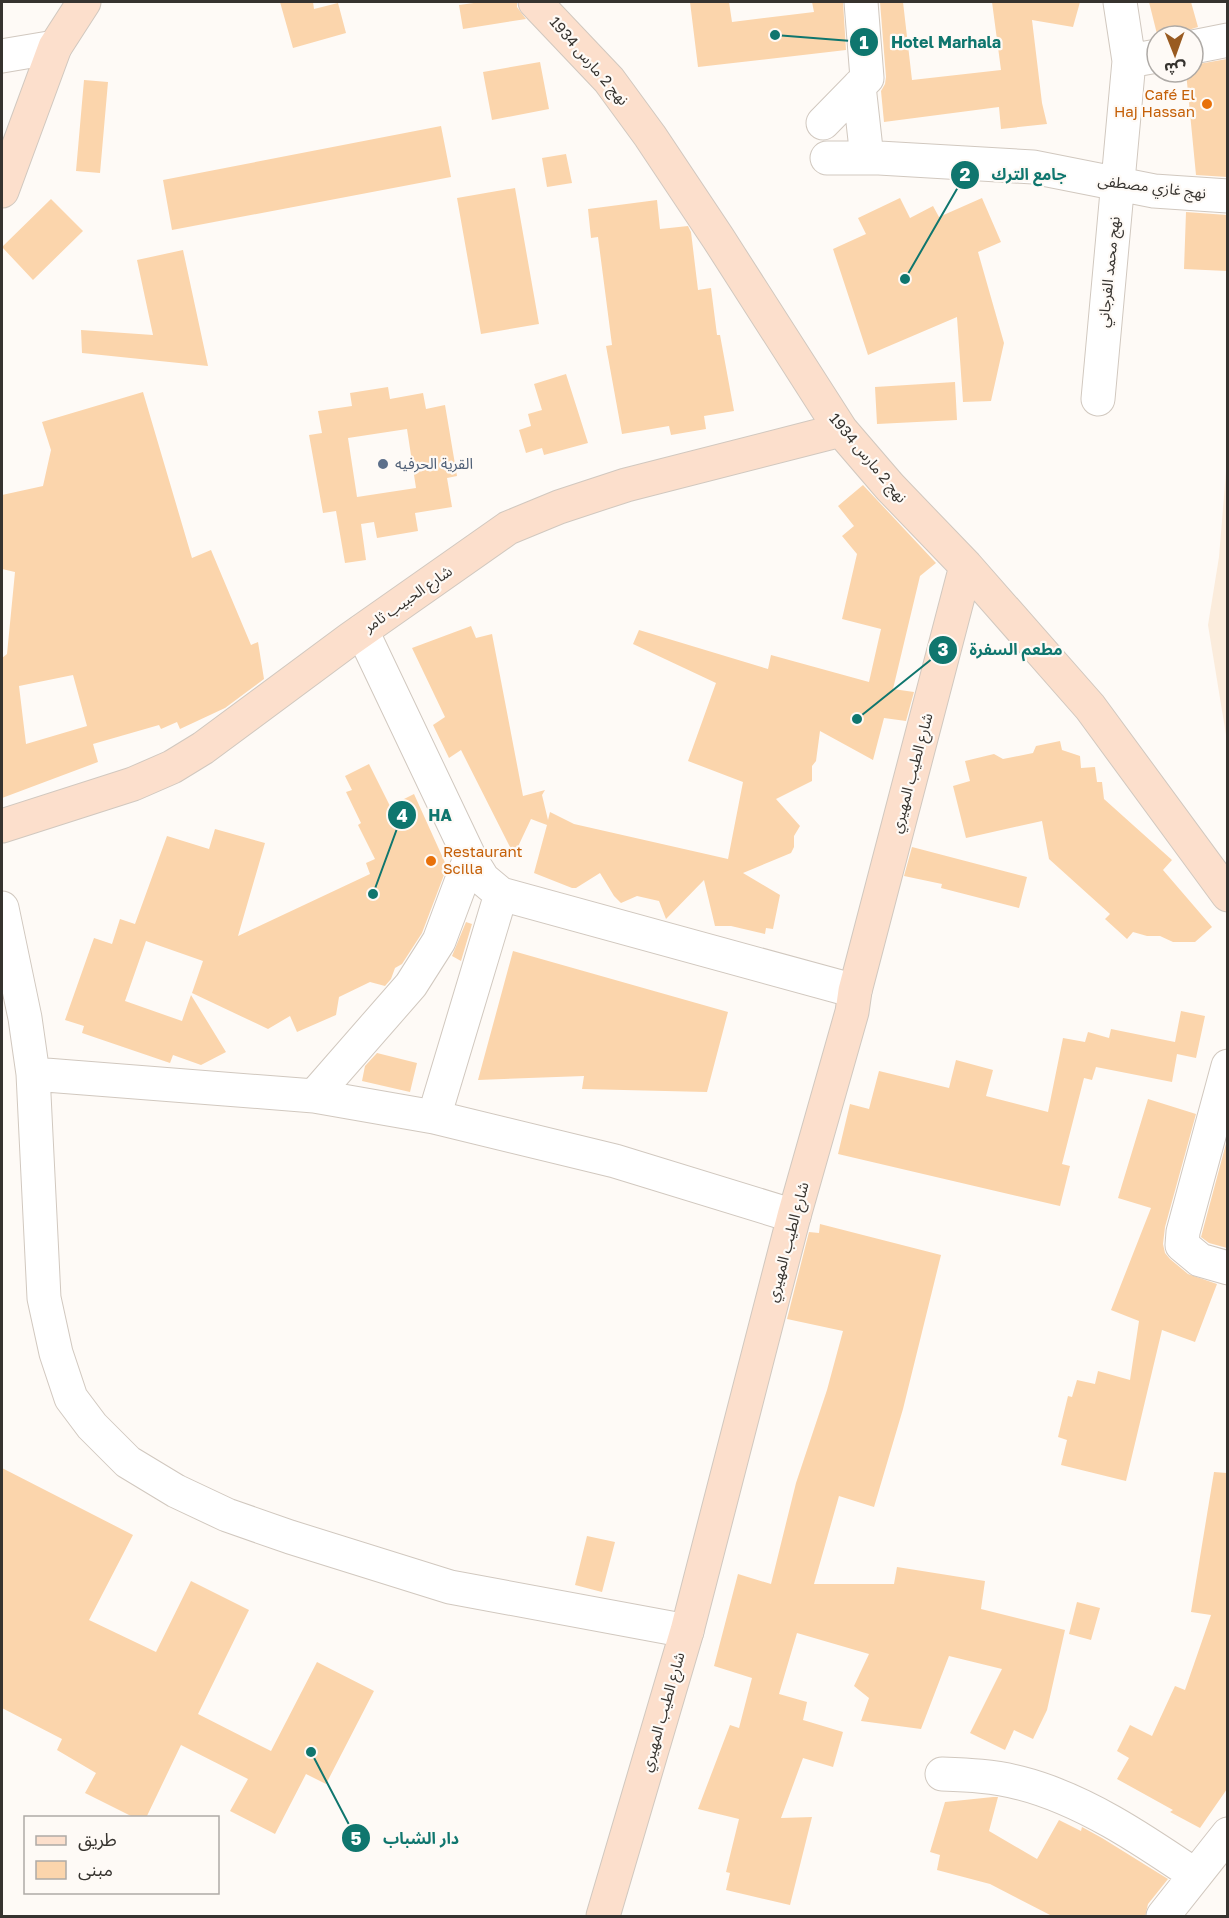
<svg xmlns="http://www.w3.org/2000/svg" width="1229" height="1918" font-family="'Golos Text','Noto Sans Arabic',sans-serif">
	<style>
		.built { fill: #fbecdc }
		.building { fill: #fbd5ac; fill-rule: evenodd }
		.lines { fill: none; stroke-linecap: round; stroke-linejoin: round }
		.street-casing { stroke: #d1c8bf; stroke-width: 35 }
		.secondary-casing { stroke: #d1c8bf; stroke-width: 35 }
		.street { stroke: #fff; stroke-width: 33 }
		.secondary { stroke: #fcdfcc; stroke-width: 33 }
		.food-dot { fill: #e8710a; stroke: #fefaf6; stroke-width: 2 }
		.service-dot { fill: #5c6f8a; stroke: #fefaf6; stroke-width: 2 }
		.labels { text-anchor: middle; stroke-width: 4.5; stroke-linejoin: round; paint-order: stroke }
		.street-label { font-size: 15px; fill: #36332f; stroke: #fefaf6 }
		.food-label { font-size: 15px; fill: #c56008; stroke: #fefaf6; text-anchor: end }
		.service-label { font-size: 15px; fill: #4e5e75; stroke: #fefaf6; text-anchor: start }
		.leader { fill: none; stroke: #0f766e; stroke-width: 2 }
		.callout-dot { fill: #0f766e; stroke: #fefaf6; stroke-width: 2 }
		.mark-label { font-size: 18px; text-anchor: middle; font-weight: bold; fill: #fff }
		.callout-label { font-size: 16px; text-anchor: middle; font-weight: bold; fill: #0f766e; stroke: #fefaf6; stroke-width: 4.5; stroke-linejoin: round; paint-order: stroke }
	</style>
	<rect width="100%" height="100%" fill="#fefaf6"/>
	<path class="built" d="M1227,460v281l-19,-116 11,-68z"/>
	<path class="building" d="M280,2h33l1,7 24,-6 8,30 -53,15z
		M481,2h36v5l9,12 -63,10 -4,-24z
		M690,2h39l3,20 82,-10 -2,-10h31l3,48 -148,17z
		M880,2h23l9,78 89,-10 -9,-68h88l-7,25 -41,-7 10,83 5,21 -46,5 -2,-22 -115,15 -3,-31 4,-7 1,-7z
		M1149,2h42l7,25 -16,5v-3l-25,5z
		M1227,59v118l-31,-2 -10,-103h7v-7z
		M540,62l9,47 -57,11 -9,-48z
		M84,80l24,2 -8,91 -24,-2z
		M441,126l10,51 -279,53 -9,-50z
		M566,154l6,29 -25,4 -5,-29z
		M515,188l24,136 -58,10 -24,-136z
		M900,198l10,20 23,-12 6,11 43,-19 19,44 -23,10 26,91 -13,58 -28,1 -6,-85 -89,38 -35,-106 33,-15 -8,-16z
		M51,199l32,32 -50,49 -31,-33z
		M657,200l3,29 28,-3 3,6 7,58 13,-2 6,47h3l14,76 -30,5 2,13 -35,6 -2,-9 -47,8 -16,-88 6,-1 -14,-108 -7,1 -3,-29z
		M1186,212l41,3v56l-43,-2z
		M183,250l25,116 -126,-13 -1,-23 72,5 -16,-75z
		M566,374l22,69 -44,12 -2,-7 -16,5 -7,-23 12,-4 -3,-12 14,-4 -8,-26z
		M955,382l2,38 -80,4 -2,-37z
		M388,387l2,12 33,-6 3,16 19,-4 12,71 -10,2 5,29 -37,6 3,18 -41,7 -3,-16 -13,2 5,36 -21,3 -9,-52 -13,2 -14,-78 13,-2 -4,-22 34,-5 -2,-13zM407,429l9,59 -59,9 -9,-59z
		M143,392l49,166 19,-8 40,95 7,-3 6,37 -39,29 -45,21 -3,-7 -16,7 -2,-4 -66,19 5,18 -96,36v-140l5,-4 8,-82 -13,-3v-74l41,-9 8,-36 -9,-28zM73,675l14,51 -61,18 -7,-58z
		M863,485l73,78 -16,13 -27,113 21,3 -8,29 -22,-3 -11,42 -53,-29 -4,30 -4,5v15l-36,18 24,27 -6,10v11l-3,6 -48,20 37,22 -7,34 -7,-1 -1,6 -34,-8h-16l-11,-46 -38,39 -7,-18 -22,-5 -16,7 -7,-7 -14,-23 -24,15h-4l-38,-15 13,-48 -16,-6 -17,36 -53,-105 -12,8 -16,-33 12,-8 -33,-69 59,-22 5,12 16,-4 31,162 22,-6 -3,5 6,25 2,-8 24,12 154,35 15,-77 -55,-21 28,-78 -83,-39 6,-14 129,39 3,-14 98,27 12,-53 -39,-10 15,-65 -15,-18 12,-10 -16,-20z
		M1060,741l2,9 18,6 1,12 14,-1 2,15h5l2,17 68,61 -9,10 49,57 -17,15h-22l-13,-6h-13l-14,-4 -6,7 -22,-20 5,-5 -61,-55 -7,-38 -76,17 -13,-52 17,-5 -5,-20 29,-7 9,5 30,-6 3,-7z
		M369,764l21,42 24,-12 33,73 -25,66 -20,31 -7,4 -4,11 -6,7 -15,-4 -31,15 -3,18 -39,17 -7,-16 -22,13 -76,-36 11,-32 -57,-20 -21,60 57,20 9,-26 35,57 -25,13 -28,-10 -3,8 -88,-30 2,-7 -19,-6 29,-82 18,6 8,-25 15,5 32,-88 42,13 6,-20 50,14 -27,93 132,-62 -4,-11 9,-4 -17,-34 3,-2 -15,-31 6,-2 -7,-14z
		M912,847l115,30 -8,31 -78,-20 1,-4 -38,-8z
		M466,922l6,2 -11,37 -9,-5z
		M513,951l215,61 -21,80 -125,-3 2,-13 -106,4z
		M1181,1011l24,5 -9,42 -19,-4 -5,28 -76,-15 -4,13 -8,-2 -22,86 8,2 -10,40 -222,-52 12,-50 19,5 10,-38 70,17 7,-28 37,10 -7,26 62,16 15,-74 22,4 3,-10 21,6 2,-9 64,13z
		M377,1053l40,10 -7,29 -48,-11 3,-15z
		M1148,1099l48,15 -31,113 -2,17 2,9 5,6 18,15 29,10 -22,58 -33,-12 -36,151 -65,-16 6,-25 -9,-3 10,-41 4,1 5,-17 18,4 3,-13 32,9 9,-59 -28,-11 40,-102 -33,-10z
		M1227,1140v108l-18,-5 -8,-6z
		M820,1224l121,31 -38,154 -29,98 -35,-11 -25,88h80l3,-17 88,14 -4,28 84,21 -18,80 -14,29 -19,-9 -9,20 -35,-17 32,-64 -53,-13 -28,73 -60,-8 8,-23 -15,-12 15,-32 -72,-21 -18,61 28,8 -4,18 40,12 -10,35 -30,-9 -22,60 31,-1 -22,88 -64,-15 4,-17 -4,-1 13,-53 -41,-10 32,-84 9,3 13,-50 -38,-12 24,-92 33,10 25,-101 31,-93 16,-59 -56,-12 22,-87 10,1z
		M2,1468l131,67 -44,85 67,32 35,-71 58,29 -51,104 73,37 46,-89 57,29 -48,93 -20,-10 -31,60 -45,-23 18,-32 -67,-34 -35,73h-11l-50,-25 11,-20 -39,-23 5,-11 -60,-31z
		M1214,1472l13,1v316l-27,39 -30,-16 3,-2 -56,-31 12,-21 -12,-7 13,-26 22,11 23,-50 10,4 26,-75 -20,-3z
		M587,1536l28,6 -13,50 -27,-7z
		M1077,1602l23,6 -9,32 -22,-6z
		M993,1797h5l-9,34 48,28 22,-39 22,11 1,-4 20,11 66,41 -20,25 -3,13h-91l-64,-33 -53,-14 3,-15 -10,-3 15,-50z"/>
	<g class="lines">
		<defs>
			<path id="street" d="M1193,47l35,-7
				M2,56l53,-9
				M1129,61l28,-5
				M859,86l8,72
				M823,123l44,-45 -6,-76
				M827,158h52l154,9 121,24 74,5
				M1098,399l31,-338 -9,-59
				M362,631l108,227 13,21 18,15 354,97
				M2,908l23,110 8,56 11,224 12,55 15,45 21,28 36,36 48,29 51,24 63,22 160,50 237,44
				M1228,1066l-45,166 -1,13 18,15 28,8
				M33,1074l281,22 120,21 181,44 179,55
				M314,1096l97,-111 28,-44 31,-83
				M434,1117l67,-223
				M942,1774c26,1 52,2 78,9 63,16 122,56 175,92
				M1163,1916l65,-82"/>
			<path id="secondary" d="M535,2l74,78 41,56 68,102 123,192 49,57 76,79 124,141 138,188
				M2,191l53,-144 29,-45
				M2,826l131,-42 39,-17 31,-19 147,-109 158,-111 51,-21 67,-22 215,-55
				M603,1916l84,-285 107,-415 58,-204 3,-21 111,-425"/>
		</defs>
		<use href="#street" class="street-casing"/>
		<use href="#secondary" class="secondary-casing"/>
		<use href="#street" class="street"/>
		<use href="#secondary" class="secondary"/>
	</g>
	<g class="food-dot">
		<circle cx="1207" cy="104" r="6"/>
		<circle cx="431" cy="861" r="6"/>
	</g>
	<circle class="service-dot" cx="383" cy="464" r="6"/>
	<g class="labels">
		<g class="street-label">
			<text transform="translate(589 61) rotate(49)" y="5">نهج 2 مارس 1934</text>
			<text transform="translate(1152 187) rotate(7)" y="5">نهج غازي مصطفى</text>
			<text transform="translate(1109 272) rotate(-84)" y="5">نهج محمد الفرجاني</text>
			<text transform="translate(868 458) rotate(50)" y="5">نهج 2 مارس 1934</text>
			<text transform="translate(408 599) rotate(-35)" y="5">شارع الحبيب ثامر</text>
			<text transform="translate(912 773) rotate(-75)" y="5">شارع الطيب المهيري</text>
			<text transform="translate(788 1242) rotate(-75)" y="5">شارع الطيب المهيري</text>
			<text transform="translate(663 1712) rotate(-74)" y="5">شارع الطيب المهيري</text>
		</g>
		<g class="food-label">
			<text x="1195" y="100">Café El<tspan x="1195" dy="17">Haj Hassan</tspan></text>
			<text x="443" y="857" text-anchor="start">Restaurant<tspan x="443" dy="17">Scilla</tspan></text>
		</g>
		<g class="service-label">
			<text x="395" y="469">القرية الحرفيه</text>
		</g>
	</g>
	<path class="leader" d="M775 35L864 42M905 279L965 175M857 719L943 650M373 894L402 815M311 1752L356 1838"/>
	<g class="callout-dot">
		<circle cx="775" cy="35" r="6"/>
		<circle cx="905" cy="279" r="6"/>
		<circle cx="857" cy="719" r="6"/>
		<circle cx="373" cy="894" r="6"/>
		<circle cx="311" cy="1752" r="6"/>
		<circle cx="864" cy="42" r="15"/>
		<circle cx="965" cy="175" r="15"/>
		<circle cx="943" cy="650" r="15"/>
		<circle cx="402" cy="815" r="15"/>
		<circle cx="356" cy="1838" r="15"/>
	</g>
	<g class="mark-label">
		<text x="864" y="49">1</text>
		<text x="965" y="181">2</text>
		<text x="943" y="656">3</text>
		<text x="402" y="822">4</text>
		<text x="356" y="1845">5</text>
	</g>
	<g class="callout-label">
		<text x="946" y="48">Hotel Marhala</text>
		<text x="1029" y="180">جامع الترك</text>
		<text x="1016" y="655">مطعم السفرة</text>
		<text x="440" y="821">HA</text>
		<text x="421" y="1844">دار الشباب</text>
	</g>
	<rect width="1229" height="1918" fill="none" stroke="#36332f" stroke-width="6"/>
	<rect x="24" y="1816" width="195" height="78" fill="#fefaf6" stroke="#aeaaa6" stroke-width="1.5"/>
	<rect x="36" y="1836" width="30" height="9" fill="#fcdfcc" stroke="#aeaaa6" stroke-width="1.5"/>
	<text x="78" y="1846" font-size="18" fill="#36332f">طريق</text>
	<rect x="36" y="1861" width="30" height="18" fill="#fbd5ac" stroke="#aeaaa6" stroke-width="1.5"/>
	<text x="78" y="1876" font-size="18" fill="#36332f">مبنى</text>
	<g transform="translate(1175 54) rotate(179)"><circle r="28" fill="#fefaf6" stroke="#aeaaa6" stroke-width="1.5"/>
	<path d="M0-4.5L10 22L0 15L-10 22Z" fill="#995b21"/>
	<text y="-9" font-size="16" font-weight="bold" text-anchor="middle" fill="#36332f">ش</text>
	</g>
</svg>
